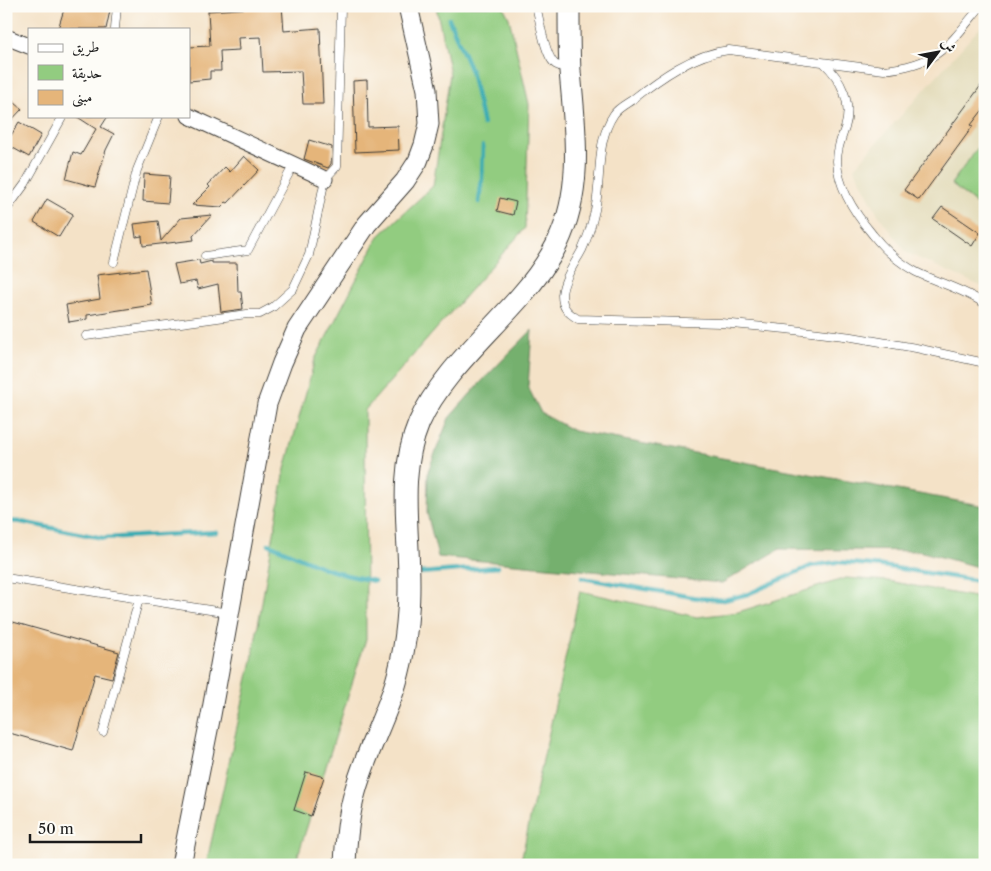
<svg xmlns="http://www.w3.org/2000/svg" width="991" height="871" font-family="'Libre Caslon Text',Amiri,serif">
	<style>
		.built { fill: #e3dbba }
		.green { fill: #92cc80; stroke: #57744e }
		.forest { fill: #75b06e; stroke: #486645 }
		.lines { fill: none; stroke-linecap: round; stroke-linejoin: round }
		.stream { stroke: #3aacb3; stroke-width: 4.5 }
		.building { fill: #e5b57a }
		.service-casing { stroke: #3c3a36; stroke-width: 9 }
		.minor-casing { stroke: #3c3a36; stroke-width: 17 }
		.tertiary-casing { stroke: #3c3a36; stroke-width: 21 }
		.secondary-casing { stroke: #3c3a36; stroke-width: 23 }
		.service { stroke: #fff; stroke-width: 8 }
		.minor { stroke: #fff; stroke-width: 15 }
		.tertiary { stroke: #fff; stroke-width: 19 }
		.secondary { stroke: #fff; stroke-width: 21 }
	</style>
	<rect width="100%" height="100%" fill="#fdfcf7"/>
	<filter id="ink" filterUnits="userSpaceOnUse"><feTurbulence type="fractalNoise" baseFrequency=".02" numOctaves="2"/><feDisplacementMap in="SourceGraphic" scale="10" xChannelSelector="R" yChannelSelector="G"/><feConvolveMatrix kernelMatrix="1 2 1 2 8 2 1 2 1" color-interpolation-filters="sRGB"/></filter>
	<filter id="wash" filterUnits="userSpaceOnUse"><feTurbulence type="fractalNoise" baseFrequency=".0096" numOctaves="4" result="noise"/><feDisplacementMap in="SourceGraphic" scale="20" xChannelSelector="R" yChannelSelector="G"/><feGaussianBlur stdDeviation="1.12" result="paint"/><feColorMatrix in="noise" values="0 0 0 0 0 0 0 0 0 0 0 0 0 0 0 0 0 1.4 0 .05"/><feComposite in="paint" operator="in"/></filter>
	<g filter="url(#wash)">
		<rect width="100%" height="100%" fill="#f4e2c7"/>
		<path class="built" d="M985,22v266l-78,-35 -28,-37 -25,-48z"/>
		<path class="green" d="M436,6h67l6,12 20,86 -4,124 -160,182 1,229 -71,226h-89l46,-205 33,-191 30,-110 64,-123 54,-50 17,-112z
			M985,138v60l-6,8 -28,-22z
			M846,578l42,3 97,18v266h-465l60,-274 117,26 41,-5z"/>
		<path class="forest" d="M532,330l-4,57 13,26 33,18 411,75v63l-66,-18 -139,-2 -58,34 -284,-26 -11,-44 1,-42 21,-53 31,-35z"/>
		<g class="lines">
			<path class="stream" d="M449,19l22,52 12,53
				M479,202l3,-23 1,-33
				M6,521l15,1 82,16 114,-6
				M269,544l55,24 22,7 28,6
				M420,573l78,-6
				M582,578l116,20 26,2 24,-6 63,-28 26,-4 45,4 103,16"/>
		</g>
		<g id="blocks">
			<path class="building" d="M65,6h46l-5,23h-48z
				M253,6h29l2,25 36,-3 3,76h-20l-2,-33 -38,1 -2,-35 -23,1 1,12 -19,1 1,20h-11v8l-21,2v-34l21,-1 -2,-35 45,-3z
				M367,80l1,47 30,-1 1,24 -44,2 -2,-71z
				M985,80v27l-14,18 2,1 -54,74 -15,-10z
				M6,95l16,14 -16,17z
				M76,116h32l-7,11 13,7 -8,16 -11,37 -29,-8 7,-27 8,3 15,-26z
				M19,122l22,13 -12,22 -23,-13z
				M309,140l23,7 -1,17 -3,4 -24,-9z
				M244,156l15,14 -31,33 -2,-1 -5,5 -29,-2 18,-18 -2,-2 17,-18 5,5z
				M144,174l26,2 -2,27 -25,-2z
				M500,198l16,4 -3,13 -16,-4z
				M47,199l26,15 -14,23 -25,-15z
				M942,207l38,26 -8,13 -39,-27z
				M212,215l-19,21 1,4 -51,6 -1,-10 -6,1 -2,-13 24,-3 3,20 20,-23z
				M199,260l1,4 12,-3v2h25l1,29h3l2,17 -22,3 -3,-28 -20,5 -2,-8 -17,3 -5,-20z
				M146,269l6,36 -65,10v4l-18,3 -3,-17 34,-6 -3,-24z
				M6,620l113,32 -7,26 -17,-4 -22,77 -67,-19z
				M306,772l18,5 -13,39 -17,-6z"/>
		</g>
	</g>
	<g filter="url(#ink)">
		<use href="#blocks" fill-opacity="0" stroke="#3c3a36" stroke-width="1"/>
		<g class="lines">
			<defs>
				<path id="service" d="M536,6c4,14 8,47 18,57 4,4 9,4 14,5
					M981,6c-33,40 -42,58 -97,64l-155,-20c-36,4 -69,28 -97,50 -6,4 -14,8 -18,14 -19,28 -12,65 -19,96 -3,14 -7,27 -13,40 -7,13 -19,30 -20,45 0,13 6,18 16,24l143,4 65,6 66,8 64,11 69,15
					M115,29l2,-23
					M824,63c17,16 29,40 21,65 -4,11 -8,21 -8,33 1,26 19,54 36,74 11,14 27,28 43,37 22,11 48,17 69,32
					M9,206l16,-22 38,-68
					M205,256l43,-6 46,-86
					M114,262l23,-92 22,-54
					M86,336l161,-22h13l13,-7 20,-18 16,-34 16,-76 12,-13 4,-160
					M6,578l223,35
					M103,732l36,-133"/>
				<path id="minor" d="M6,37l23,9
					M189,116l136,63"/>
				<path id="tertiary" d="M181,865l30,-150 56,-311 15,-41 15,-34 70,-105 38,-43 13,-20 6,-16 5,-21 -2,-34 -19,-84"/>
				<path id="secondary" d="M345,865c1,-25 3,-49 10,-73 8,-30 22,-58 33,-87 12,-29 18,-63 20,-94 6,-62 -14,-129 11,-188 20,-46 68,-88 101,-126 14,-16 28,-35 37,-53 27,-55 18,-115 13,-173 -1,-21 -1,-43 -1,-65"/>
			</defs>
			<use href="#service" class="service-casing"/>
			<use href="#minor" class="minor-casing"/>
			<use href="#tertiary" class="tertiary-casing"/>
			<use href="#secondary" class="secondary-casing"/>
			<use href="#service" class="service"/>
			<use href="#minor" class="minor"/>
			<use href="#tertiary" class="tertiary"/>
			<use href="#secondary" class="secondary"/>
		</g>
	</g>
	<rect width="991" height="871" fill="none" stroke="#fdfcf7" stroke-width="25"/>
	<rect x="28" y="28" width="162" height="90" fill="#fdfcf7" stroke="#a3a29f"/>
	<rect x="38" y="44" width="25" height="8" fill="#ffffff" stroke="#a3a29f"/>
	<text x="72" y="52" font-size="15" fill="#1c1c1c">طريق</text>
	<rect x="38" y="65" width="25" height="15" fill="#92cc80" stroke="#a3a29f"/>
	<text x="72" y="78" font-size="15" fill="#1c1c1c">حديقة</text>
	<rect x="38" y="90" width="25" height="15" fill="#e5b57a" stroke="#a3a29f"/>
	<text x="72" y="102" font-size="15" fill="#1c1c1c">مبنى</text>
	<g transform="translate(938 52) rotate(58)" stroke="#fdfcf7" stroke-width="4" paint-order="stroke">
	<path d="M0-4L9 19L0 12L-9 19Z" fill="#1c1c1c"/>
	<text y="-8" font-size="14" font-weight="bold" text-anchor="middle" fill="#1c1c1c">ش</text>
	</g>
	<path d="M30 834v8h111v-8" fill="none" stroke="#1c1c1c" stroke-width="2.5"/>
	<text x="38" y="834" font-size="15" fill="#1c1c1c" stroke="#fdfcf7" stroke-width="4" paint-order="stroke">50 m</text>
</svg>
